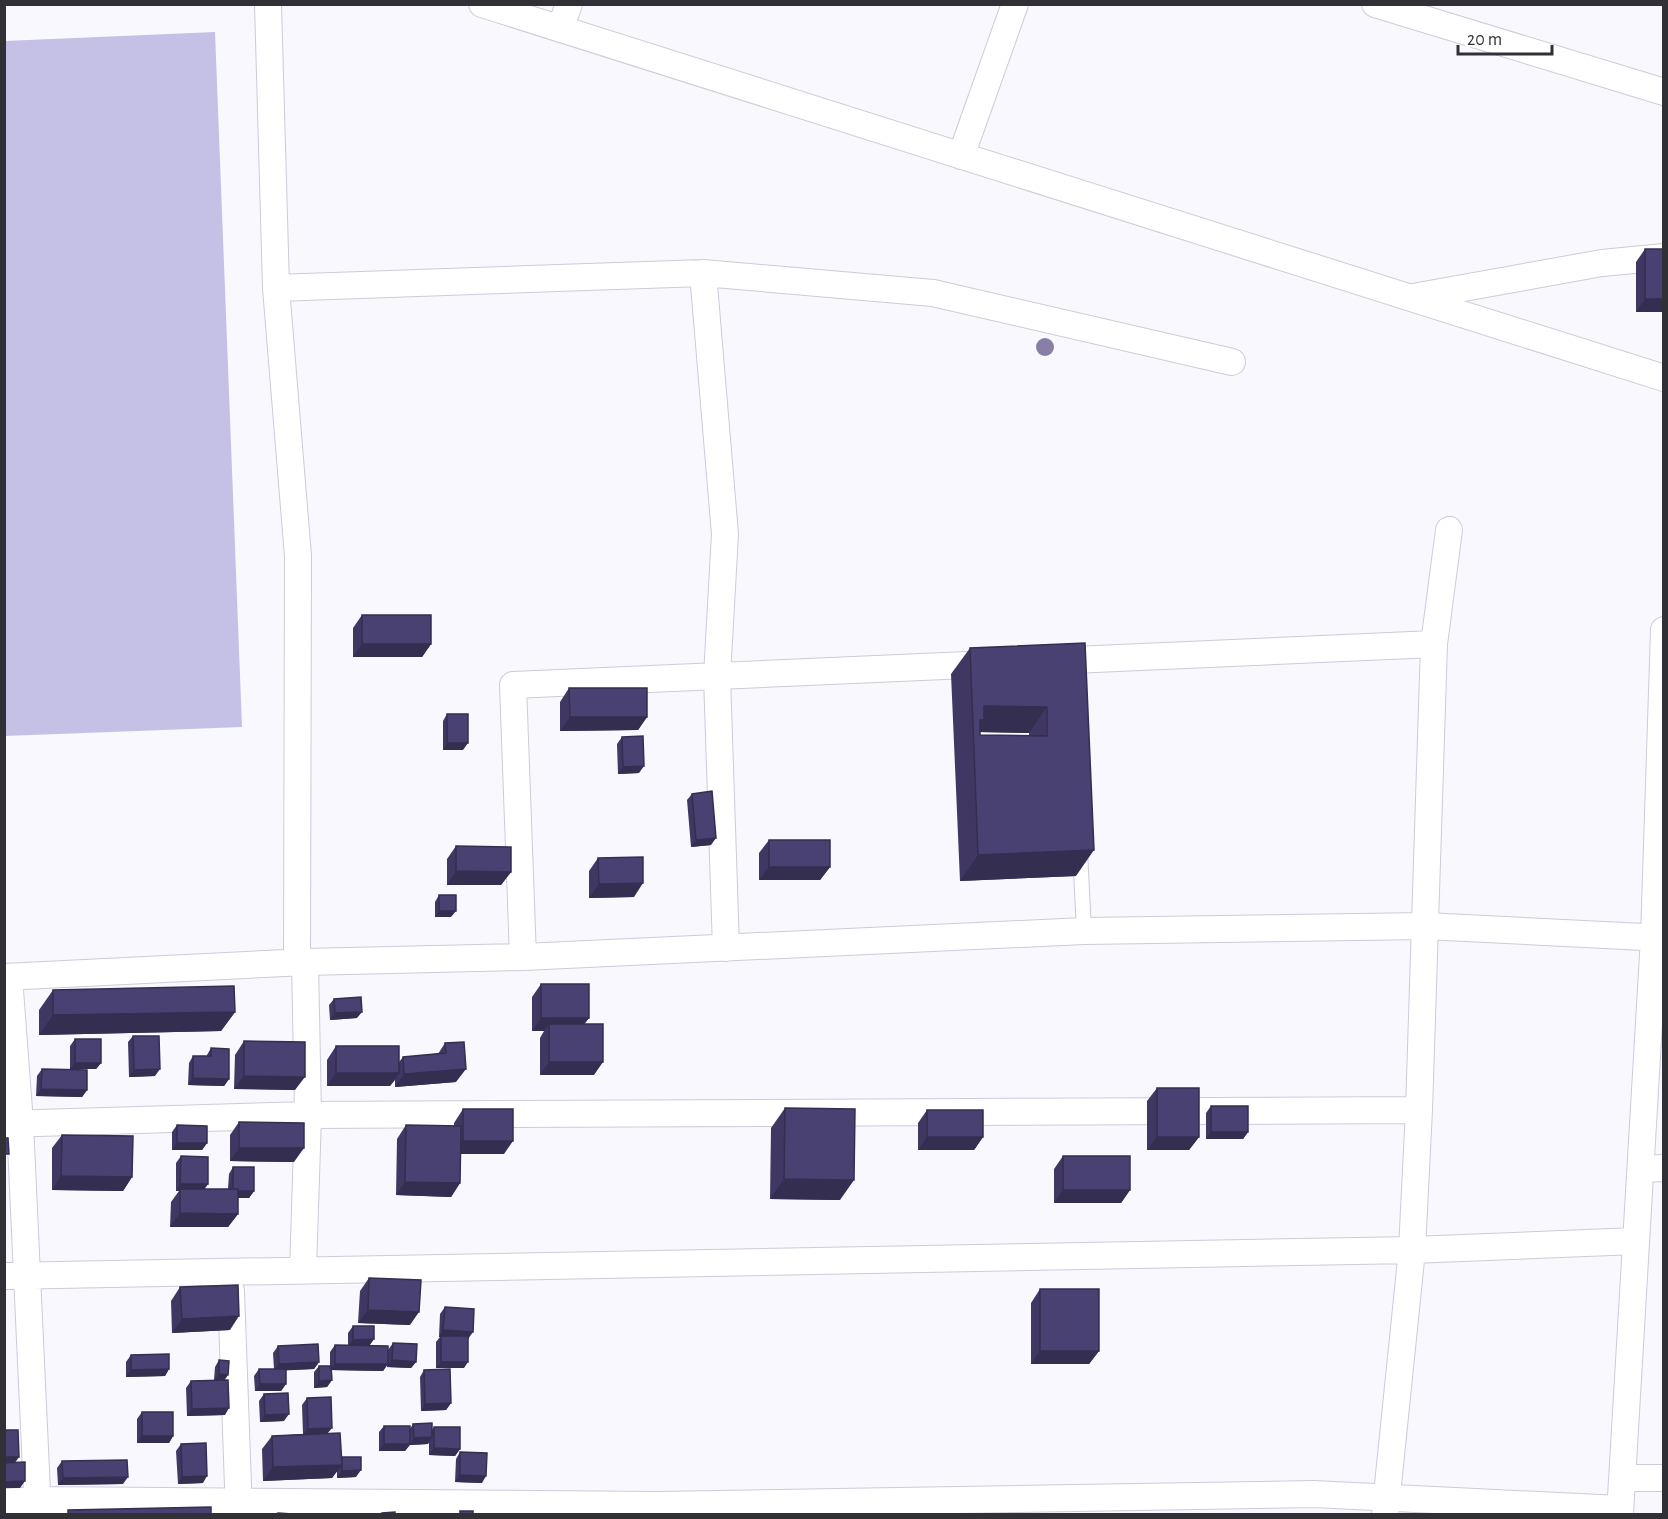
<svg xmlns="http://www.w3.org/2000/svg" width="1668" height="1519" font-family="'Alegreya Sans',sans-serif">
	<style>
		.pitch { fill: #c4c0e6 }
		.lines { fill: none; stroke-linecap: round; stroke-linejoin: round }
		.lane-casing { stroke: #cccbda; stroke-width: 16 }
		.street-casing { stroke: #cccbda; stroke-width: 28 }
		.lane { stroke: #fff; stroke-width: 14 }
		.street { stroke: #fff; stroke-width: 26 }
		.tree { fill: #897ea6 }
		.wall { fill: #403863; fill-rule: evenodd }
		.shaded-wall { fill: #342e50 }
		.building { fill: #4a4173; stroke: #342e50; stroke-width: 1.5; fill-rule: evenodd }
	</style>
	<rect width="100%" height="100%" fill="#f9f8ff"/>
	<path class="pitch" d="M215,32l27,695 -237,9v-695z"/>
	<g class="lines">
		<defs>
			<path id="lane" d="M1080,851l4,80"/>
			<path id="street" d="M268,4l8,284 22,268 -1,407
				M482,4l1182,374
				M1375,4l289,88
				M560,29l9,-25
				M961,156l54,-152
				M703,273l22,261 -8,142 9,272
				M276,288l427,-15 230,20 299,69
				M1413,297l189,-34 62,-6
				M1050,661l384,-17
				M523,957l-10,-272 477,-21
				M4,977l301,-15 218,-5 561,-26 341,-5 239,12
				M9,977l11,146 18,391
				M4,1124l304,-9 1111,-5
				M1641,1169l23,-1
				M303,1271l5,-156 -3,-153
				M4,1276l1408,-26 224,-9
				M231,1291l8,223
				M1623,1478h41
				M4,1502l34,-2 620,5 656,-11 306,15
				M1385,1514l27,-264 7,-140 15,-466 15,-114
				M1620,1514l34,-576 10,-308"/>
		</defs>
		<use href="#lane" class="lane-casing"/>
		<use href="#street" class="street-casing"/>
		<use href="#lane" class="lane"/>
		<use href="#street" class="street"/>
	</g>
	<circle class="tree" cx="1045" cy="347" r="9"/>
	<path class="wall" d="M1645,249l19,63h-28v-50z
		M362,615l69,29 -9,13h-69v-29z
		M1085,643l-9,233 -116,5 -9,-207 19,-26zM980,732l49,1v3l-49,-1z
		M569,688l78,29 -9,13 -78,1v-29z
		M447,714l16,36h-20v-29z
		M622,737l17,36 -21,1 -1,-30z
		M692,794l19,51 -20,2 -4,-47z
		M769,840l61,27 -10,13h-61v-27z
		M456,846l55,26 -10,13h-54v-26z
		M598,858l36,39 -45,1v-27z
		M439,895l12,22h-16v-15z
		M541,984l48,34 -5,6 10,51h-54v-37l4,-7h-12v-34z
		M53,990l182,22 -14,19 -182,4v-25z
		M334,999l23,19 -27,2 -1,-15z
		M133,1036l22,40 -26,1 -1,-35z
		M75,1039l26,24 -5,6h-26v-23z
		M244,1041l51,49 -61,-1 1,-34z
		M445,1043l11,39 -61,5v-7l-5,6h-63v-26l9,-14 63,16 4,-5 35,-3z
		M211,1048l18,31 -5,7 -36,-1 1,-22 4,-7h14v-1z
		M42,1069l45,21 -5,7 -46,-1 1,-20z
		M1157,1088l42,49 -10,13h-42v-49z
		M1211,1106l37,26 -5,7h-37v-26z
		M785,1108l55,92 -70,-1 1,-71z
		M463,1109l41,45h-44v29l-9,14 -55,-2 1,-56 9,-14 48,1v-3z
		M927,1110l56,27 -9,13h-56v-27z
		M239,1122l55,40 -64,-1v-26z
		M177,1125l30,18 -5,7h-30v-18z
		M62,1135l70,42 -9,14 -71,-1v-42z
		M181,1156l27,28 -4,5h24l1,-15 4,-7 21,24 -5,7h-11v16l-10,13h-58l1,-25 8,-11h-3v-28z
		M1063,1156l67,34 -9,13h-67v-34z
		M369,1278l41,47 -52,-2 2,-32z
		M180,1287l50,43 -58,3 -1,-32z
		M1040,1289l59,62 -10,13h-58v-61z
		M445,1307l23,32 -4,29h-28v-26l4,-5h-1l1,-23z
		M353,1326l21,13 -5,7 19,12v-8l5,-7 23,19 -5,6 -24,-1v-2l-4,6 -52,-1 1,10 -5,7 -13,1v-16l5,-6h11v-14l5,-7 13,1v-13z
		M278,1346l41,16 -5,7 -28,1v14l-5,7h-26l-1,-15 5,-7h15l-1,-16z
		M131,1355l38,14 -4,7 -39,1v-15z
		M219,1360l6,20v35l-38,1 -1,-28 5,-7 23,-1 1,-13z
		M424,1370l27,33 -5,7 -25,1 -1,-34z
		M264,1394l20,27 -24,1 -1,-21z
		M307,1398l34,60 15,19 -19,1v-7l-5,7 -69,3 -1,-32 10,-13 31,-2 -1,-29z
		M142,1412l31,24 -4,7h-32v-24z
		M413,1424l19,6 2,-3 26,22 -5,7 -26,-1v-14l-1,3 -18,1 -5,6h-26v-19l5,-6 26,3z
		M181,1444l22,39 -25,1 -2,-33z
		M460,1452l22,31 -27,-1 1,-23z
		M62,1461l61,23 -65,1 -1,-17z"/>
	<path class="shaded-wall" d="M1645,299h19v13h-28z
		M362,644h69l-9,13h-69z
		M984,706l63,1 -18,26 -53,-1z
		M570,717h77l-9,13 -78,1z
		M447,743h21l-5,7h-20z
		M644,766l-5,7 -21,1 5,-7z
		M716,838l-5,7 -20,2 5,-7z
		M1094,850l-18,26 -116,5 18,-26z
		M769,867h61l-10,13h-61z
		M456,871l55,1 -10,13h-54z
		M643,883l-9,14 -45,1 10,-14z
		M439,911h17l-5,6h-16z
		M235,1012l-14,19 -182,4 14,-20z
		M362,1012l-5,6 -27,2 5,-7z
		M541,1018h48l-10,13 -30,-7 -5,7h-12z
		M549,1062h54l-9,13h-54z
		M75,1063h26l-5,6h-26z
		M160,1069l-5,7 -26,1 5,-7z
		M466,1069l-10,13 -61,5 9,-13z
		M336,1073h63l-9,13h-63z
		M244,1076l61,1 -10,13 -61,-1z
		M193,1078l36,1 -5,7 -36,-1z
		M41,1089l46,1 -5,7 -46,-1z
		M1211,1132h37l-5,7h-37z
		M927,1137h56l-9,13h-56z
		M1157,1137h42l-10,13h-42z
		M463,1141h50l-9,13h-50z
		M177,1143h30l-5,7h-30z
		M239,1148h65l-10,14 -64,-1z
		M61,1176l71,1 -9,14 -71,-1z
		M784,1179l70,1 -14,20 -70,-1z
		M405,1182l55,1 -9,14 -55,-2z
		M180,1184h28l-5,7 -23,-2 -1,2h-3z
		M1063,1190h67l-9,13h-67z
		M233,1191h21l-5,7h-21z
		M180,1213l58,1 -10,13h-58z
		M368,1310l51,2 -9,13 -52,-2z
		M239,1316l-9,14 -58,3 10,-14z
		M443,1330l30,2 -5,7 -29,-2z
		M374,1339l-5,7 -21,1 5,-7z
		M1040,1351h59l-10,13h-58z
		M392,1360l24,2 -5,6 -24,-1z
		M319,1362l-5,7 -40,2 5,-7z
		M441,1362h27l-4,6h-28z
		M335,1364h53l-5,7 -53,-1z
		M169,1369l-4,7 -39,1 5,-7z
		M219,1374l9,1 -4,6h-10z
		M332,1380l-5,7 -13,1 5,-7z
		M260,1384h26l-5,7h-26z
		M451,1403l-5,7 -25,1 4,-7z
		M229,1408l-4,7 -38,1 5,-7z
		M289,1414l-5,7 -24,1 5,-7z
		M332,1428l-5,6 -24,1 5,-6z
		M142,1436h31l-4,7h-32z
		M432,1437l-4,7 -18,1 4,-7z
		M384,1444h26l-5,7h-26z
		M434,1448l26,1 -5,7 -26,-1z
		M4,1457h15l-5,7h-10z
		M342,1465l-10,13 -69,3 10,-14z
		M361,1470l-5,7 -19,1 5,-7z
		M460,1475l26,1 -4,7 -27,-1z
		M207,1476l-4,7 -25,1 4,-7z
		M128,1477l-5,7 -65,1 5,-7z
		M25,1481l-5,7h-16v-6z"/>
	<path class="building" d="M1645,249h19v50h-19z
		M362,615h69v29h-69z
		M1085,643l9,207 -116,5 -8,-207zM984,706l63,1v29l-67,-1v-15h4z
		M569,688h78v29h-77z
		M447,714h21v29h-21z
		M643,736l1,30 -21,1 -1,-30z
		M712,791l4,47 -20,2 -4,-46z
		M769,840h61v27h-61z
		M456,846l55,1v25l-55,-1z
		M643,857v26l-44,1 -1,-26z
		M439,895h17v16h-17z
		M541,984h48v34h-48z
		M234,986l1,26 -182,3v-25z
		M361,997l1,15 -27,1 -1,-14z
		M549,1024h54v38h-54z
		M133,1036h26l1,33 -26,1z
		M75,1039h26v24h-26z
		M244,1041l61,1v35l-61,-1z
		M464,1042l2,27 -62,5 -1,-17 43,-4 -1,-10z
		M336,1046h63v27h-63z
		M211,1048l18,1v30l-36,-1v-22h18z
		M42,1069l45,1v20l-46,-1z
		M1157,1088h42v49h-42z
		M1211,1106h37v26h-37z
		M785,1108l70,1 -1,71 -70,-1z
		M463,1109h50v32h-50z
		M927,1110h56v27h-56z
		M239,1122l65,1v25h-65z
		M177,1125l30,1v17h-30z
		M406,1125l55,1 -1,57 -55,-1z
		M62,1135l71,1 -1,41 -71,-1z
		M4,1138h4l1,16h-5z
		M181,1156l27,1v27h-28z
		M1063,1156h67v34h-67z
		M233,1167h21v24h-16v-2h-5z
		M180,1189h58v25l-58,-1z
		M369,1278l52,2 -2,32 -51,-2z
		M238,1285l1,31 -57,3 -2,-32z
		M1040,1289h59v62h-59z
		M445,1307l29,2 -1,23 -30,-2z
		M353,1326h21v13l-21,1z
		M441,1336h27v26h-27z
		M393,1343l24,1 -1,18 -24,-2z
		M318,1344l1,18 -40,2 -1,-18z
		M335,1345l53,1v18h-53z
		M169,1354v15l-38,1v-15z
		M219,1360l10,1 -1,14 -9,-1z
		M319,1366h12l1,14 -13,1z
		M259,1369h27v15h-26z
		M450,1369l1,34 -26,1 -1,-34z
		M228,1380l1,28 -37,1 -1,-28z
		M288,1393l1,21 -24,1 -1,-21z
		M331,1397l1,31 -24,1 -1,-31z
		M142,1412h31v24h-31z
		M432,1423v14l-18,1 -1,-14z
		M384,1426h26v18h-26z
		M434,1427h26v22l-26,-1z
		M4,1430h14l1,27h-15z
		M340,1433l2,32 -69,2 -1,-31z
		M206,1443l1,33 -25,1 -1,-33z
		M460,1452l27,1 -1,23 -26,-1z
		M342,1457h19v13l-19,1z
		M127,1460l1,17 -65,1 -1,-17z
		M25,1462v19l-21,1v-19z
		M211,1507v8h-143v-5z
		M460,1511h13v4h-13z
		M395,1512v3h-13v-2z
		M278,1513l29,2h-29z"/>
	<rect width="1668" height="1519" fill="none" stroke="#313036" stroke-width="12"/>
	<path d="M1458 45v9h94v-9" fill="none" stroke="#313036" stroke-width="3"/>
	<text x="1467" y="45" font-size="18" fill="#313036" stroke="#ffffff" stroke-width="4.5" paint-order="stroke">20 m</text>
</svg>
